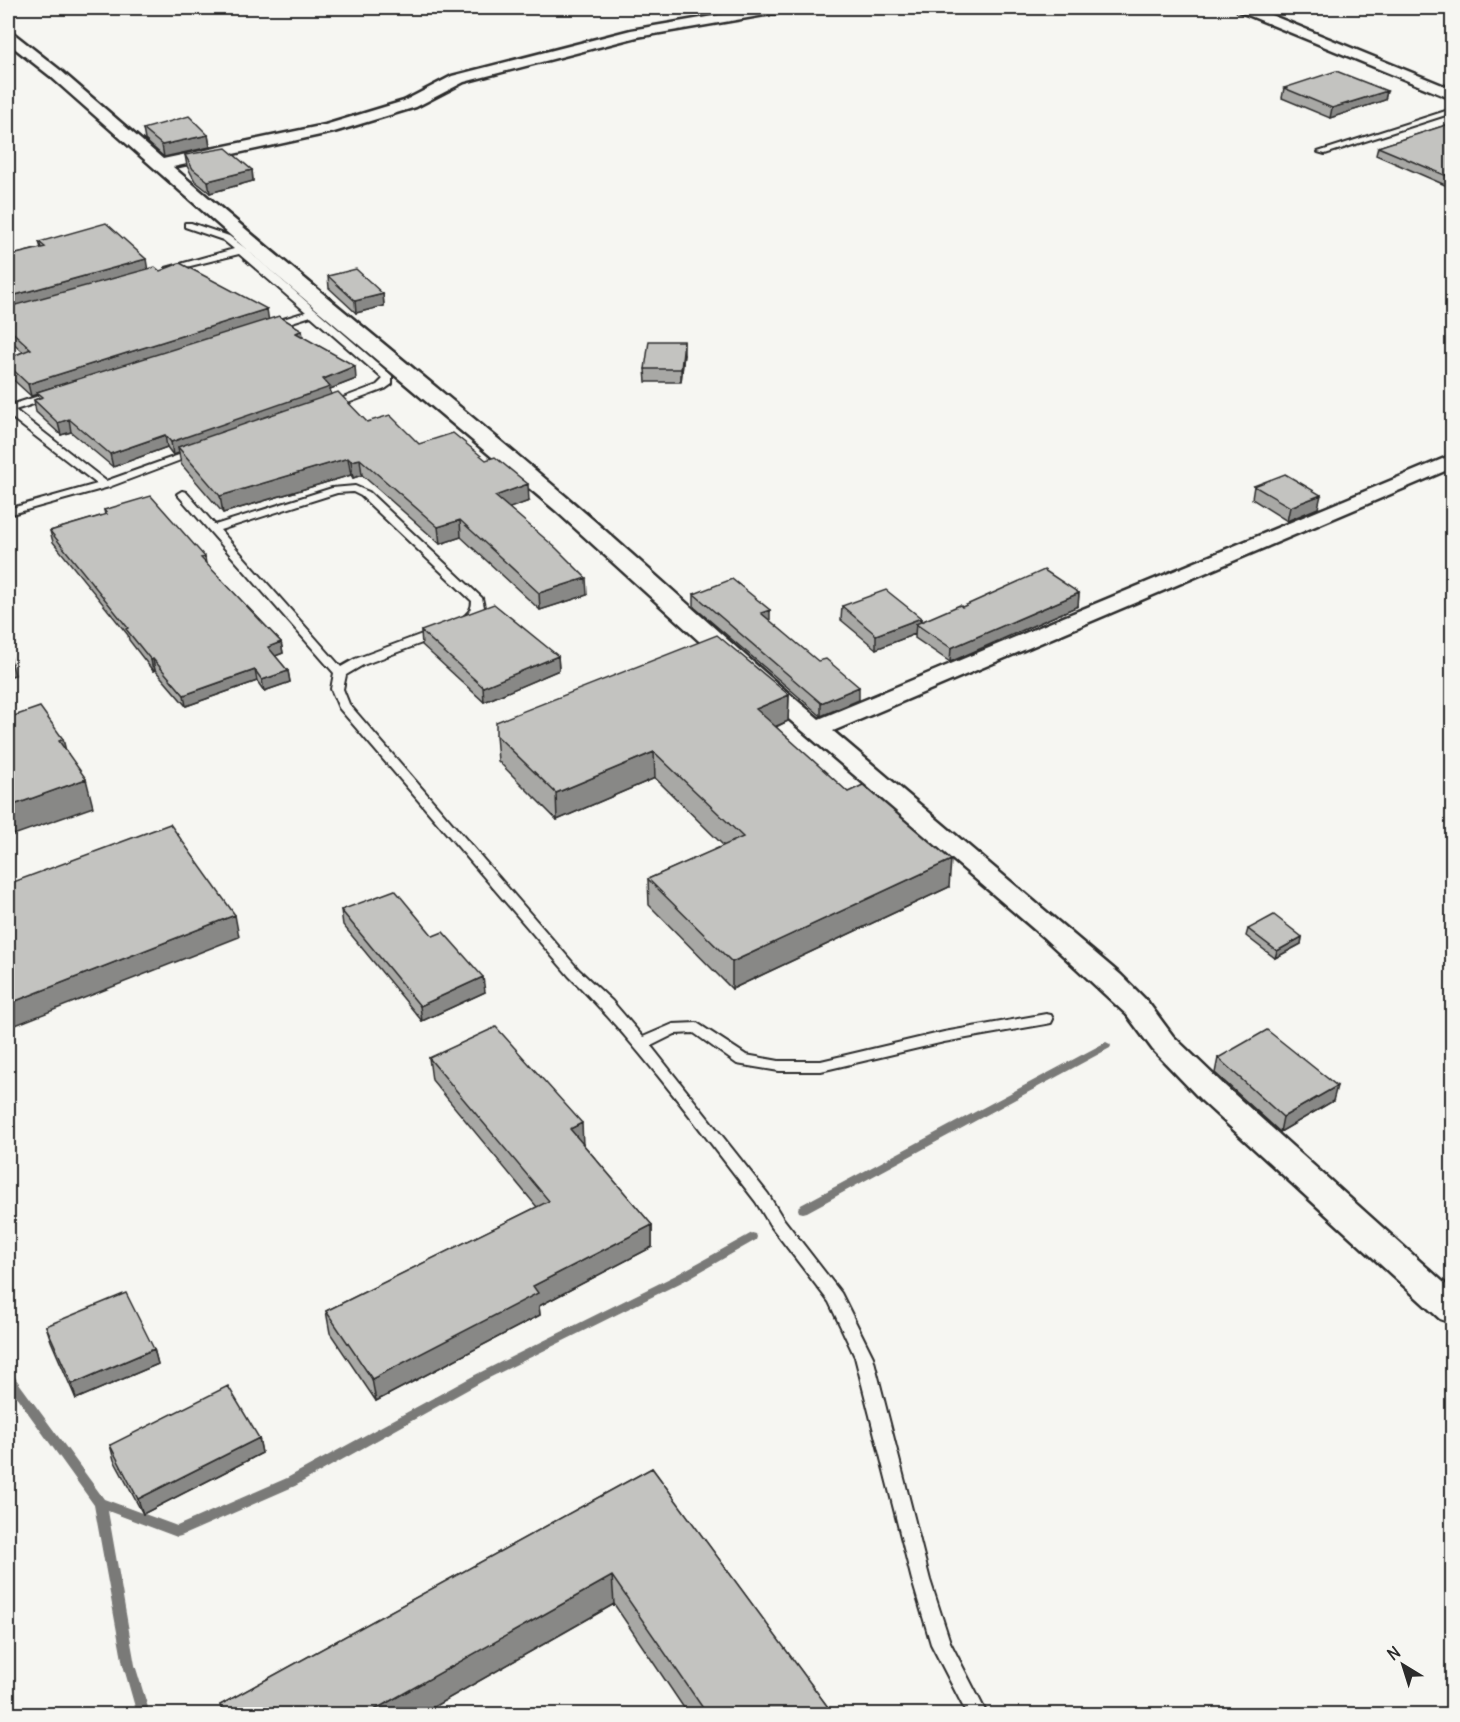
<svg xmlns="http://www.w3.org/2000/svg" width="1460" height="1722" font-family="Delius,sans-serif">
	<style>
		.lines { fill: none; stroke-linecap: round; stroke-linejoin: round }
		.stream { fill: #7a7a78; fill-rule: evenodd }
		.lane-casing { stroke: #2b2b2b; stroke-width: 4 }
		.street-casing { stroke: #2b2b2b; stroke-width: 5 }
		.lane { fill: #f6f6f2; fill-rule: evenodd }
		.street { fill: #f6f6f2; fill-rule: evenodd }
		.wall { fill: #a8a8a5; stroke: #2b2b2b; stroke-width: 1.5 }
		.shaded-wall { fill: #888886; stroke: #2b2b2b; stroke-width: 1.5 }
		.building { fill: #c3c3c0; stroke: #2b2b2b; stroke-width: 1.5 }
	</style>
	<rect width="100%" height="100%" fill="#f6f6f2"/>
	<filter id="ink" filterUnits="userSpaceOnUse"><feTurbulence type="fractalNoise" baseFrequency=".0167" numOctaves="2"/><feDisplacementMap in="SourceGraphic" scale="12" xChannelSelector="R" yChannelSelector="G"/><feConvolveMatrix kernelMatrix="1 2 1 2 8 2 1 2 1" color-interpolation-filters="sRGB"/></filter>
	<g filter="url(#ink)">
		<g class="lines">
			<path class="stream" d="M1106,1042l4,2 1,2 -1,2 -303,164 -4,1 -4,-1 -1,-3 1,-3z
				M752,1233l4,1 1,3 -1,3 -72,41 -201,100 -188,105 -114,50 -4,1 -69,-26 27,154 15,49h-13l-14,-49 -29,-160 -86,-120v-18l4,2 4,10 88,120 73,27 110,-48 188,-103 201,-100z"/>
			<defs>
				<path id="lane" d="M1452,109v4l-127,41 -7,-2z
					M185,223h6l38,13 16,12 147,128v8l-7,5 -53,20h-8v-4l53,-20 6,-6 -72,-63 -38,12h-6v-4l39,-12 -67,-58 -73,18v-4l68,-19 -11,-9 -38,-13z
					M51,392l4,1v4l-40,13 91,71 87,-31h8l1,2 -93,35 -101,28v-6l89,-25 -89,-69v-9z
					M355,486l14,6 113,106 2,9c-5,10 -13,21 -25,18l-2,-2c7,-8 15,-10 15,-22l-111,-105 -8,-4 -16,1 -117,37 121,137 14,-8 78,-29h8l2,3 -2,3 -78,29 -17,10 -3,14 6,15 230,266 33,31 31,36 30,-13 24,-1 49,32 33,6h42l123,-29 102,-18 5,1 2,4 -2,4 -5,1 -102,18 -123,29h-42l-42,-7 -43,-31 -19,1 -24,12 117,148 14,23 59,76 32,64 57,223 20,62 37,72h-20l-36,-70 -19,-64 -57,-223 -26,-55 -59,-77 -14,-23c-60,-77 -117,-157 -187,-226l-230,-268 -8,-19 3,-16 -157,-179 5,-3 4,1 29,33 117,-37z"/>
				<path id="street" d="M760,8h30l-7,4 -146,25 -173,45 -48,25 -82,25 -161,35c130,113 266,220 397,333 84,72 164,148 249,219l633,-264v13l-619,263 288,244 26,26 26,35 51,49 228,205v33l-12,-4 -238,-218 -49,-51 -26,-35 -84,-78 -323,-277 -165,-150 -291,-245 -214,-189 -42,-33v-11l5,1 47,37 103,89 162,-34 79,-24 48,-25 179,-46z
					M1236,8h18l198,81v10l-214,-88z"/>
			</defs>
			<use href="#lane" class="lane-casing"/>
			<use href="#street" class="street-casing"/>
			<use href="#lane" class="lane"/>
			<use href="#street" class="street"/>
		</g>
		<path class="wall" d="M1284,88l103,3 -2,9 -55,18 -48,-20z
			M1452,123v65l-76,-33 2,-8z
			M143,129l65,6 2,12 -46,10 -19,-17z
			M185,155l67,15 1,11 -43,12 -15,-12 -8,-15z
			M39,242l109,27 12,2 109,49 34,17 53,42 -26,10 1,5 36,28 52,22 110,57 -20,7 78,87 -47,15 -79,-73 -21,7 -78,-69 -9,3 -2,-3 -128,38 -42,-49 -2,-11 -6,2 -6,-8 -54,20 -42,-35 -10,3 -25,-23 -2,-12 5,-2 -1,-4 -7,2 -23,-21v-17l15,-6 -15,-14v-82l33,-8z
			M328,276l55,18 1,12 -28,7 -27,-25z
			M684,354l-3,28h-35l-1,-13z
			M1254,486l64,22 -31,13 -35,-22z
			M104,510l101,47 1,7 75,78 2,11 -8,3 13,15 2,11 -26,9 -7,-10 -71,25 -31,-36 -2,1 -24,-31 -1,-5 -75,-93 -3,-11 55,-16z
			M1079,593l-1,13 -128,56 -35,-24v-4l-39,15 -35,-29 1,-14 79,12v4l41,-15z
			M694,594l76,27 89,79 -38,16 -127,-109z
			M421,631l137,25 1,14 -75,32 -62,-57z
			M789,695l-1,26 -12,6 173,160 -217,102 -83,-84 -1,-26 76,-33 -69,-68 -98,42 -59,-59 -2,-26z
			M341,910l92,26 52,56 -63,29 -79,-96z
			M1248,929l54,8 -1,7 -26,14 -29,-22z
			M429,1058l154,86 69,81v22l-113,59 1,9 -164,86 -46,-68 -4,-22 211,-104 -105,-127z
			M1218,1058l115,43 -53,31 -65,-59z
			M46,1326l108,23 4,15 -82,35 -25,-58z
			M259,1438l3,15 -119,61 -29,-54 -4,-15z
			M652,1468l181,246h-145l-74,-110 -193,110h-198l-3,-9z"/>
		<path class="shaded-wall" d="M1387,91l-2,9 -55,18 2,-10z
			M208,135l2,12 -46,10 -2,-12z
			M252,170l1,11 -43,12 -2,-12z
			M146,259l2,12 -140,39v-13z
			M383,294l1,12 -28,7 -1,-12z
			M267,309l2,13 -232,70 1,2 -7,2 -3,-12z
			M302,330l2,12 -8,-9z
			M684,341v13l-3,28v-13z
			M355,366l1,13 -26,10 2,10 -154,48 1,6 -6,2 -2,-13z
			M69,419l2,13 -10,3 -3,-12z
			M165,435l2,12 -54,20 -3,-13z
			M348,458l3,17 -128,38 -3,-17z
			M360,459l2,16 -9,3 -2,-17z
			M528,484l1,17 -33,12 -1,-17z
			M1321,495l-3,13 -31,13 3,-14z
			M460,520l1,17 -21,7 -2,-17z
			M586,578l1,17 -47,15 -1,-17z
			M1079,593l-1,13 -128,56 1,-14z
			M770,610v12l-9,-9z
			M921,618l-1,9 -4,-3 -1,10 -39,15v-14z
			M281,642l2,11 -13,5 -2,-11z
			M8,648l7,27 -7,2z
			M558,656l1,14 -75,32 -1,-15z
			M153,659l2,11 -2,1 -2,-11z
			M255,670l2,11 -71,25 -2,-11z
			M288,671l2,11 -26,9 -2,-11z
			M859,687v13l-38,16v-13z
			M789,695l-1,26 -32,14v-26z
			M63,739l7,28 -11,-26z
			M654,752l1,26 -98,42 -1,-27z
			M86,779l7,28 -85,30v-30z
			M951,860l-2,27 -217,102v-27z
			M235,915l4,22 -231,91v-24z
			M1302,937l-1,7 -26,14 2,-7z
			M483,977l2,15 -63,29 -2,-15z
			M1337,1086l-4,15 -53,31 3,-15z
			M582,1123l1,22 -13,-16z
			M652,1225v22l-113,59 1,9 -164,86 -4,-22 161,-93z
			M154,1349l4,15 -82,35 -4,-15z
			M259,1438l3,15 -119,61 -5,-15z
			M612,1576l2,28 -193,110h-54z"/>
		<path class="building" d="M1336,71l51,20 -55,17 -48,-20z
			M189,116l19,19 -46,10 -19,-16z
			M1452,123v55l-74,-31z
			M226,148l26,22 -44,11 -15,-12 -8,-14z
			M106,223l40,36 -138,38v-41l37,-9 -6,-5z
			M180,263l87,46 -239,75 -20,-19v-7l23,-9 -23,-21v-21l147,-40 5,4z
			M356,269l27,25 -28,7 -27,-25z
			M279,316l23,14 -6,3 59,33 -32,13 7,8 -159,55 -6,-7 -55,19 -41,-35 -11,4 -24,-23 9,-3 -6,-5z
			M649,341h35l-3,28h-36z
			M338,392l29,30 23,-7 29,29 34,-11 33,27 9,-3 33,27 -33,12 61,52 30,30 -47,15 -79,-73 -22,7 -78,-68 -9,2 -3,-3 -128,38 -42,-49z
			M1285,474l36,21 -31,12 -36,-21z
			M151,496l54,61 -4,1 80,84 -13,5 20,24 -26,9 -7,-10 -71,25 -31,-36 -2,1 -25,-31 2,-1 -78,-97 57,-17 -3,-4z
			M1044,570l35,23 -128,55 -35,-24 44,-19 2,2z
			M732,579l38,31 -9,3 57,48 8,-2 33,28 -38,16 -127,-109z
			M886,590l35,28 -45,17 -34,-29z
			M494,604l64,52 -75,31 -62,-56z
			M717,635l72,60 -33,14 92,83 15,-7 88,75 -219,102 -84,-83 95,-42 -89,-85 -98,41 -60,-58v-13z
			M40,707l23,32 -4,2 27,38 -78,28v-89z
			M170,824l65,91 -227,89v-120z
			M395,890l38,46 10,-4 40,45 -63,29 -79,-96z
			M1274,915l28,22 -25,14 -29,-22z
			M496,1027l86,96 -12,6 82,96 -119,61 5,7 -166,86 -46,-68 223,-110 -120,-143z
			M1267,1030l70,56 -54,31 -65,-59z
			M126,1293l28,56 -82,35 -26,-58z
			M228,1386l31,52 -121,61 -28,-54z
			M652,1468l181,246h-126l-95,-138 -245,138h-142l-5,-9z"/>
	</g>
	<rect width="1460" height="1722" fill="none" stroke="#f6f6f2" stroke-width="30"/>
	<rect x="15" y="15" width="1430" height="1692" fill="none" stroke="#2b2b2b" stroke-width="2" filter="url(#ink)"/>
	<g transform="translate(1403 1665) rotate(322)" stroke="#f6f6f2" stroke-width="4.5" paint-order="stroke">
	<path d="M0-4.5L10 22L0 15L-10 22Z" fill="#2b2b2b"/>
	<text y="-9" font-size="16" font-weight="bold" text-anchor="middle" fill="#2b2b2b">N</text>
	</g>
</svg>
